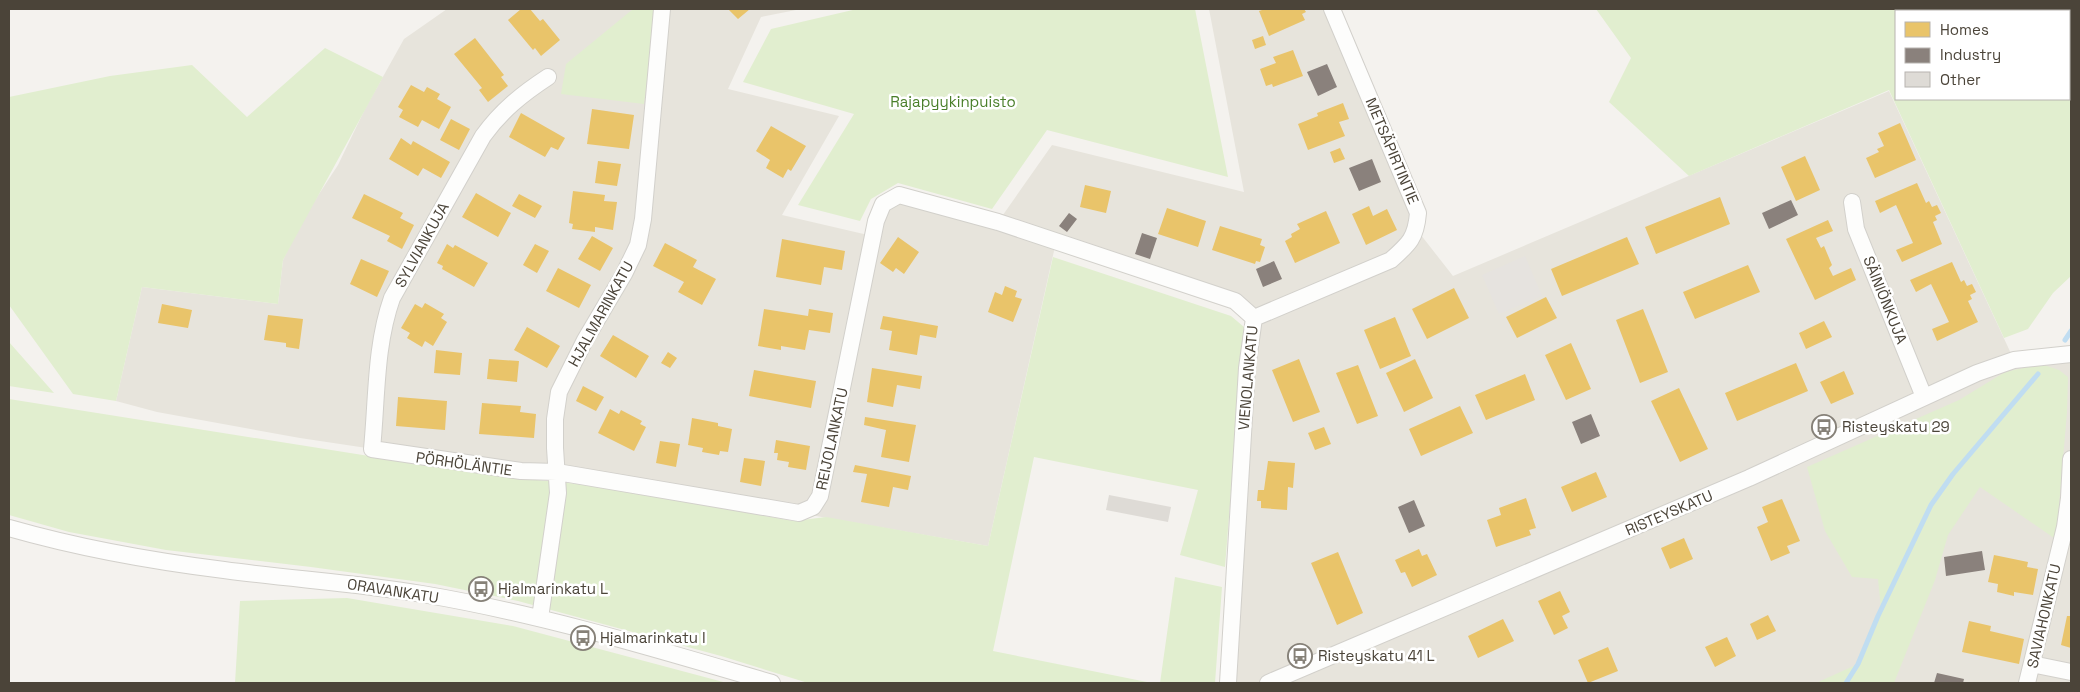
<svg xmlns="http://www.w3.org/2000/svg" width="2080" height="692" font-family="'Space Grotesk',sans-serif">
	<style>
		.residential { fill: #e7e4dc }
		.green { fill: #e1eecf; fill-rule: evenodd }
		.parking { fill: #e6e3df }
		.homes { fill: #e9c46a }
		.industry { fill: #8a817c }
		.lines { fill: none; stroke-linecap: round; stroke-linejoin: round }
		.stream { stroke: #c0ddf1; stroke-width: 5 }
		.building { fill: #dedbd6 }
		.minor-casing { stroke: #d2d0cb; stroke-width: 18 }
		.minor { stroke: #fdfdfc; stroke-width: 16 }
		.labels { text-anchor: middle; stroke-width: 5; stroke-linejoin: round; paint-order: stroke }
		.park-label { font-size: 15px; fill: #4a7f2a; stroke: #fff }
		.street-label { font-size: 15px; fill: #4b4439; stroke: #fff }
		.poi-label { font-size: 15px; fill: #4b4439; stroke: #fff; text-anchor: start }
	</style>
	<rect width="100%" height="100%" fill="#f4f2ee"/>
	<path class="residential" d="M447,9h354l-40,8 -33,72 111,27 -57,99 86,20 31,-40 99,27 54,-77 192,47 -35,-183h123l85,221 36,46 436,-185 125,269 57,-5v328h-843l26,-365 -19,-17 -179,-59 -68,304 -189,-33 -499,-75 -143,-26 -41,-11 26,-114 136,17 5,-44 19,-40 36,-55 27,-56 39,-70z"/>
	<path class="green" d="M633,9h23l-12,95 -83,-10 5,-30z
		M857,9h338l33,168 -181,-47 -55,79 -94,-26 -27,16 -11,22 -62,-16 56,-91 -111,-32 28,-53z
		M1596,9h475v267l-18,17 -25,36 -24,9 -115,-248 -200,86 -80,-74 22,-44zM1896,11h173v88h-173z
		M325,48l58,29 -100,183 -5,44 -136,-17 -26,114 -43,-7 -64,-89v-208l101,-21 82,-11 55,52z
		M1053,257l178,59 13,11 -19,240 -45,-12 18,-65 -164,-33 -41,194 159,32h-344l-87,-27 -203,-55 -83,-17 -124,-17 -145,-17 -97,-18 -60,-17v-116l486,77 94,9 205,36 32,-4 162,29z
		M9,342l45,51 -45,-7z
		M2041,364l18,6 9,7 -1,35 -10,118 -3,8 -74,-51 -32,48 -13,45 -41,103h-78l42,-19 23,-55 -3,-30 -26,-2 -27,-46 -18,-64 152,-67 46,-28z
		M1175,577l47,10 -7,96h-55z
		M347,598l166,28 214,57h-492l5,-82z"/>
	<path class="parking" d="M1525,256l17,40 -43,18 -17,-39z"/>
	<path class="homes" d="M521,9h9l10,12 3,-2 17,21 -19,16 -6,-8 -2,2 -25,-30z
		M728,9h22l-12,10z
		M1265,9h39l2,3 -4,2 3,6 -36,16 -10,-25z
		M1263,36l3,9 -11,4 -3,-9z
		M475,38l29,37 -3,2 7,9 -20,16 -9,-12 3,-2 -28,-34z
		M1293,50l10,26 -30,11 -1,-3 -6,2 -6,-17 16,-6 -3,-6z
		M411,85l13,7 3,-5 13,7 -3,5 14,8 -12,22 -17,-9 -4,7 -19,-10 4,-7 -5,-3z
		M1343,103l6,16 -10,3 6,14 -37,14 -10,-26 20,-8 -1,-3z
		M592,109l42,6 -5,34 -42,-5z
		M521,113l44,25 -7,12 -7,-3 -6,10 -36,-20z
		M451,119l19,10 -11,21 -19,-10z
		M1900,123l16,37 -41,18 -9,-20 13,-6 -2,-3 7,-3 -6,-13z
		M771,126l35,20 -15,25 -3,-2 -5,9 -17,-10 4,-8 -14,-9z
		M401,138l10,7 2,-4 37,21 -9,16 -18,-10 -5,8 -29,-17z
		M1340,148l5,11 -11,4 -4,-11z
		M1805,156l15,34 -24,11 -15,-34z
		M598,161l23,3 -4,22 -22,-3z
		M1917,183l9,20 3,-2 3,6 5,-2 4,8 -6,3 2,4 -4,2 9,22 -40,18 -6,-12 17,-7 -17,-38 -16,8 -5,-12z
		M1085,185l26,6 -5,22 -26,-6z
		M573,191l32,4 -1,6 13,1 -4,28 -18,-3v5l-23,-3 1,-5 -4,-1z
		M476,193l35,20 -13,24 -36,-20z
		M364,194l39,19 -3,5 14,7 -12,24 -15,-8 3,-5 -38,-18z
		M519,194l23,12 -7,12 -23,-12z
		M1720,197l10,27 -74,30 -11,-27z
		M1369,206l4,10 14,-7 10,21 -31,15 -14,-31z
		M1167,208l39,13 -8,26 -40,-13z
		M1326,211l14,32 -45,20 -10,-22 7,-4 -1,-3 9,-5 -3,-5z
		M1828,220l5,11 -17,7 5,10 3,-2 8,19 -3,3 4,8 18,-8 5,12 -41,20 -29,-61z
		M1220,226l42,13 -2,6 5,2 -5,15 -4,-1 -1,3 -43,-14z
		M592,236l21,12 -13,23 -22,-12z
		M898,237l21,15 -15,22 -8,-6 -3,4 -13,-9z
		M1627,237l12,27 -77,32 -11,-27z
		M782,239l63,12 -3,19 -18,-3 -3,18 -45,-8z
		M665,243l32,17 -4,7 23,12 -14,26 -24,-13 6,-10 -31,-16z
		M447,244l6,4 2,-3 33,18 -14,24 -32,-18 1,-3 -6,-3z
		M535,244l14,7 -12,22 -14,-8z
		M361,259l28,12 -12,26 -27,-13z
		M1952,262l9,20 3,-2 3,6 5,-2 4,8 -6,3 2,4 -4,2 10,21 -41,19 -5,-12 17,-7 -18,-38 -15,8 -6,-12z
		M1748,265l12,27 -65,27 -12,-27z
		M558,268l33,17 -12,23 -33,-17z
		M1005,286l12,5 -2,6 7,2 -9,23 -25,-10 7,-20 7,3z
		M1454,288l15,30 -42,21 -15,-30z
		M1546,297l11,21 -40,20 -11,-21z
		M425,303l19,11 -3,4 6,4 -14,24 -8,-5 -3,6 -15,-9 3,-5 -9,-5 14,-24 7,4z
		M162,304l30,6 -4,18 -30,-5z
		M764,309l44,7 1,-7 24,4 -3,20 -21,-3 -4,20 -24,-4v4l-23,-4z
		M1643,309l25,63 -28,11 -24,-63z
		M268,315l35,4 -4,30 -13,-2v-4l-22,-3z
		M883,316l55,10 -2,12 -16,-3 -3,20 -28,-5 3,-19 -12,-2z
		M1395,317l16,39 -31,13 -16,-39z
		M1824,321l8,16 -26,12 -7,-16z
		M527,327l33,19 -13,22 -33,-18z
		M613,335l36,21 -13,22 -36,-22z
		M1571,343l20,46 -25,11 -21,-45z
		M436,350l26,3 -2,22 -26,-2z
		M668,352l9,6 -7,10 -9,-5z
		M489,359l30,2 -2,21 -30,-3z
		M1299,359l21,53 -27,10 -21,-52z
		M1415,359l18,39 -29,14 -18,-39z
		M1796,363l12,28 -71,30 -12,-28z
		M1358,365l20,51 -21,8 -21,-51z
		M872,368l50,8 -2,13 -23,-4 -4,22 -26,-5z
		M754,370l62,11 -5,27 -62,-12z
		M1844,371l10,23 -23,10 -11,-22z
		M1525,374l10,26 -49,20 -11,-25z
		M583,386l21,11 -8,14 -20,-10z
		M1679,388l29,61 -28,13 -29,-61z
		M398,397l49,4 -2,29 -49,-4z
		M482,403l39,3 -1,6 16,2 -2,24 -55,-4z
		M1460,406l13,27 -52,23 -12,-27z
		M610,409l9,5 2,-4 21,11 -2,3 6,3 -12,24 -36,-18z
		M865,417l51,8 -7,37 -28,-5 5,-27 -22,-5z
		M692,418l26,5v3l14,3 -4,23 -8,-1 -1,4 -17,-3 1,-4 -15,-3z
		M1324,427l7,17 -16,6 -7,-17z
		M776,440l34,6 -4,24 -18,-3 1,-5 -12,-2 1,-7h-4z
		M660,441l20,3 -4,23 -20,-4z
		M744,458l21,3 -4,25 -21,-4z
		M1268,461l27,2 -2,25 -5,-1 -1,23 -26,-2v-7h-4l1,-11h6z
		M855,465l56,11 -3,14 -15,-3 -4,20 -28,-5 6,-28 -14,-2z
		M1596,472l11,25 -35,15 -11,-25z
		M1526,498l10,30 -7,2 2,5 -35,12 -9,-27 14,-5 -2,-7z
		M1782,499l18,42 -13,5 3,7 -19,8 -14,-34 11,-5 -6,-15z
		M1684,538l9,21 -23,10 -9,-21z
		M1419,549l3,7 5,-2 10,21 -25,12 -7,-15 -4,1 -6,-13z
		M1338,552l25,61 -26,12 -26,-62z
		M1994,555l34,7 -1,5 11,2 -5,26 -19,-3v4l-17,-4 1,-8 -10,-2z
		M1560,591l10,21 -8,4 6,12 -14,7 -16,-34z
		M1768,615l8,16 -19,9 -7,-16z
		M2067,616h4v32l-10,-3z
		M1503,619l11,22 -36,17 -10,-22z
		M1969,621l22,5 -1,5 34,8 -5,25 -57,-12z
		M1727,637l9,19 -21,11 -10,-20z
		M1608,647l10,24 -30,12 -10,-23z"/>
	<path class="industry" d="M1327,64l10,23 -19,9 -11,-24z
		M1372,159l9,23 -22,9 -10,-23z
		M1791,200l7,15 -29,14 -7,-16z
		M1069,213l8,6 -10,13 -8,-6z
		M1142,233l15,5 -7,21 -15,-5z
		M1274,261l8,18 -19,8 -7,-18z
		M1591,414l9,22 -19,8 -9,-22z
		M1414,500l11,26 -16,7 -11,-26z
		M1982,551l3,19 -39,6 -2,-19z
		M1937,673l27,6 -1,4h-29z"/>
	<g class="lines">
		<path class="stream" d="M2065,340l6,-9
			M1846,683l12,-19 20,-48 53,-111 22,-31 85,-100"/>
	</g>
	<path class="building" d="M1109,495l62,12 -3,15 -62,-12z"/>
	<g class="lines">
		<defs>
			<path id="minor" d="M548,77c-26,17 -47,34 -65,59l-91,162c-17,48 -15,101 -20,151l149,22 36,1 242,41 14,-6 7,-11 56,-275 7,-17 16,-9 99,27 237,79 19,17
				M1852,202l4,27 68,168
				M1254,318l137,-58c18,-16 25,-22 27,-47l-86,-204
				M9,528c70,20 142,33 215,42 66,9 133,13 198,24 119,20 234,55 350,89
				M540,618l18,-125 -3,-45v-29l4,-27 26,-52 39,-66 14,-29 5,-26 19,-210
				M2032,664l39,8
				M1228,683l19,-315 7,-50
				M1268,683l481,-205 228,-105 37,-13 57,-6
				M2027,683l38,-156 4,-29 2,-39"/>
		</defs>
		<use href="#minor" class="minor-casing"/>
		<use href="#minor" class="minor"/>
	</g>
	<defs>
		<symbol id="bus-ring" viewBox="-11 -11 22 22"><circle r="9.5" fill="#fff" stroke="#868178" stroke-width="1.5"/><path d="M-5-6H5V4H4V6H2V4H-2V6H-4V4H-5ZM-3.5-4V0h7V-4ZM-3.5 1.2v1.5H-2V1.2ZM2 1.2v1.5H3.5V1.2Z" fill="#868178"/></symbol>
	</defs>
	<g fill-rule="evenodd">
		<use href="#bus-ring" x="1810" y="413" width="28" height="28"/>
		<use href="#bus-ring" x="467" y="575" width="28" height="28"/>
		<use href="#bus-ring" x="569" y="624" width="28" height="28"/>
		<use href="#bus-ring" x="1286" y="642" width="28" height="28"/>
	</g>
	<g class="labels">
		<g class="park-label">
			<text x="953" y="107">Rajapyykinpuisto</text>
		</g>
		<g class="street-label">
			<text transform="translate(1392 151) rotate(67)" y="5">METSÄPIRTINTIE</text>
			<text transform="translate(422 245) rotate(-61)" y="5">SYLVIANKUJA</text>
			<text transform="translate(1885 300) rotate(68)" y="5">SÄINIÖNKUJA</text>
			<text transform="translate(601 314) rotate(-61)" y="5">HJALMARINKATU</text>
			<text transform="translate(1248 378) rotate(-85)" y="5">VIENOLANKATU</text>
			<text transform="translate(832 439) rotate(-78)" y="5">REIJOLANKATU</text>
			<text transform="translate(464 464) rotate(8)" y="5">PÖRHÖLÄNTIE</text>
			<text transform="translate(1669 513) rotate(-23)" y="5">RISTEYSKATU</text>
			<text transform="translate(393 591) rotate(9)" y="5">ORAVANKATU</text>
			<text transform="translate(2044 616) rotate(-77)" y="5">SAVIAHONKATU</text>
		</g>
		<g class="poi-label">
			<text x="1842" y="432">Risteyskatu 29</text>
			<text x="498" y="594">Hjalmarinkatu L</text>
			<text x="600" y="643">Hjalmarinkatu I</text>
			<text x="1318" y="661">Risteyskatu 41 L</text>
		</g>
	</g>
	<rect width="2080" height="692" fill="none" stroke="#4b4439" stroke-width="20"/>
	<rect x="1895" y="10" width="175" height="90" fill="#ffffff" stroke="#b7b4b0"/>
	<rect x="1905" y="22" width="25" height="15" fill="#e9c46a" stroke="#b7b4b0"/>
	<text x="1940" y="35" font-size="15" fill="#4b4439">Homes</text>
	<rect x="1905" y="48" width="25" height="15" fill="#8a817c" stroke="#b7b4b0"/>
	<text x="1940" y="60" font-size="15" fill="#4b4439">Industry</text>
	<rect x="1905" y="72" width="25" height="15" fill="#dedbd6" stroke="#b7b4b0"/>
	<text x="1940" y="85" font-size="15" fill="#4b4439">Other</text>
</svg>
